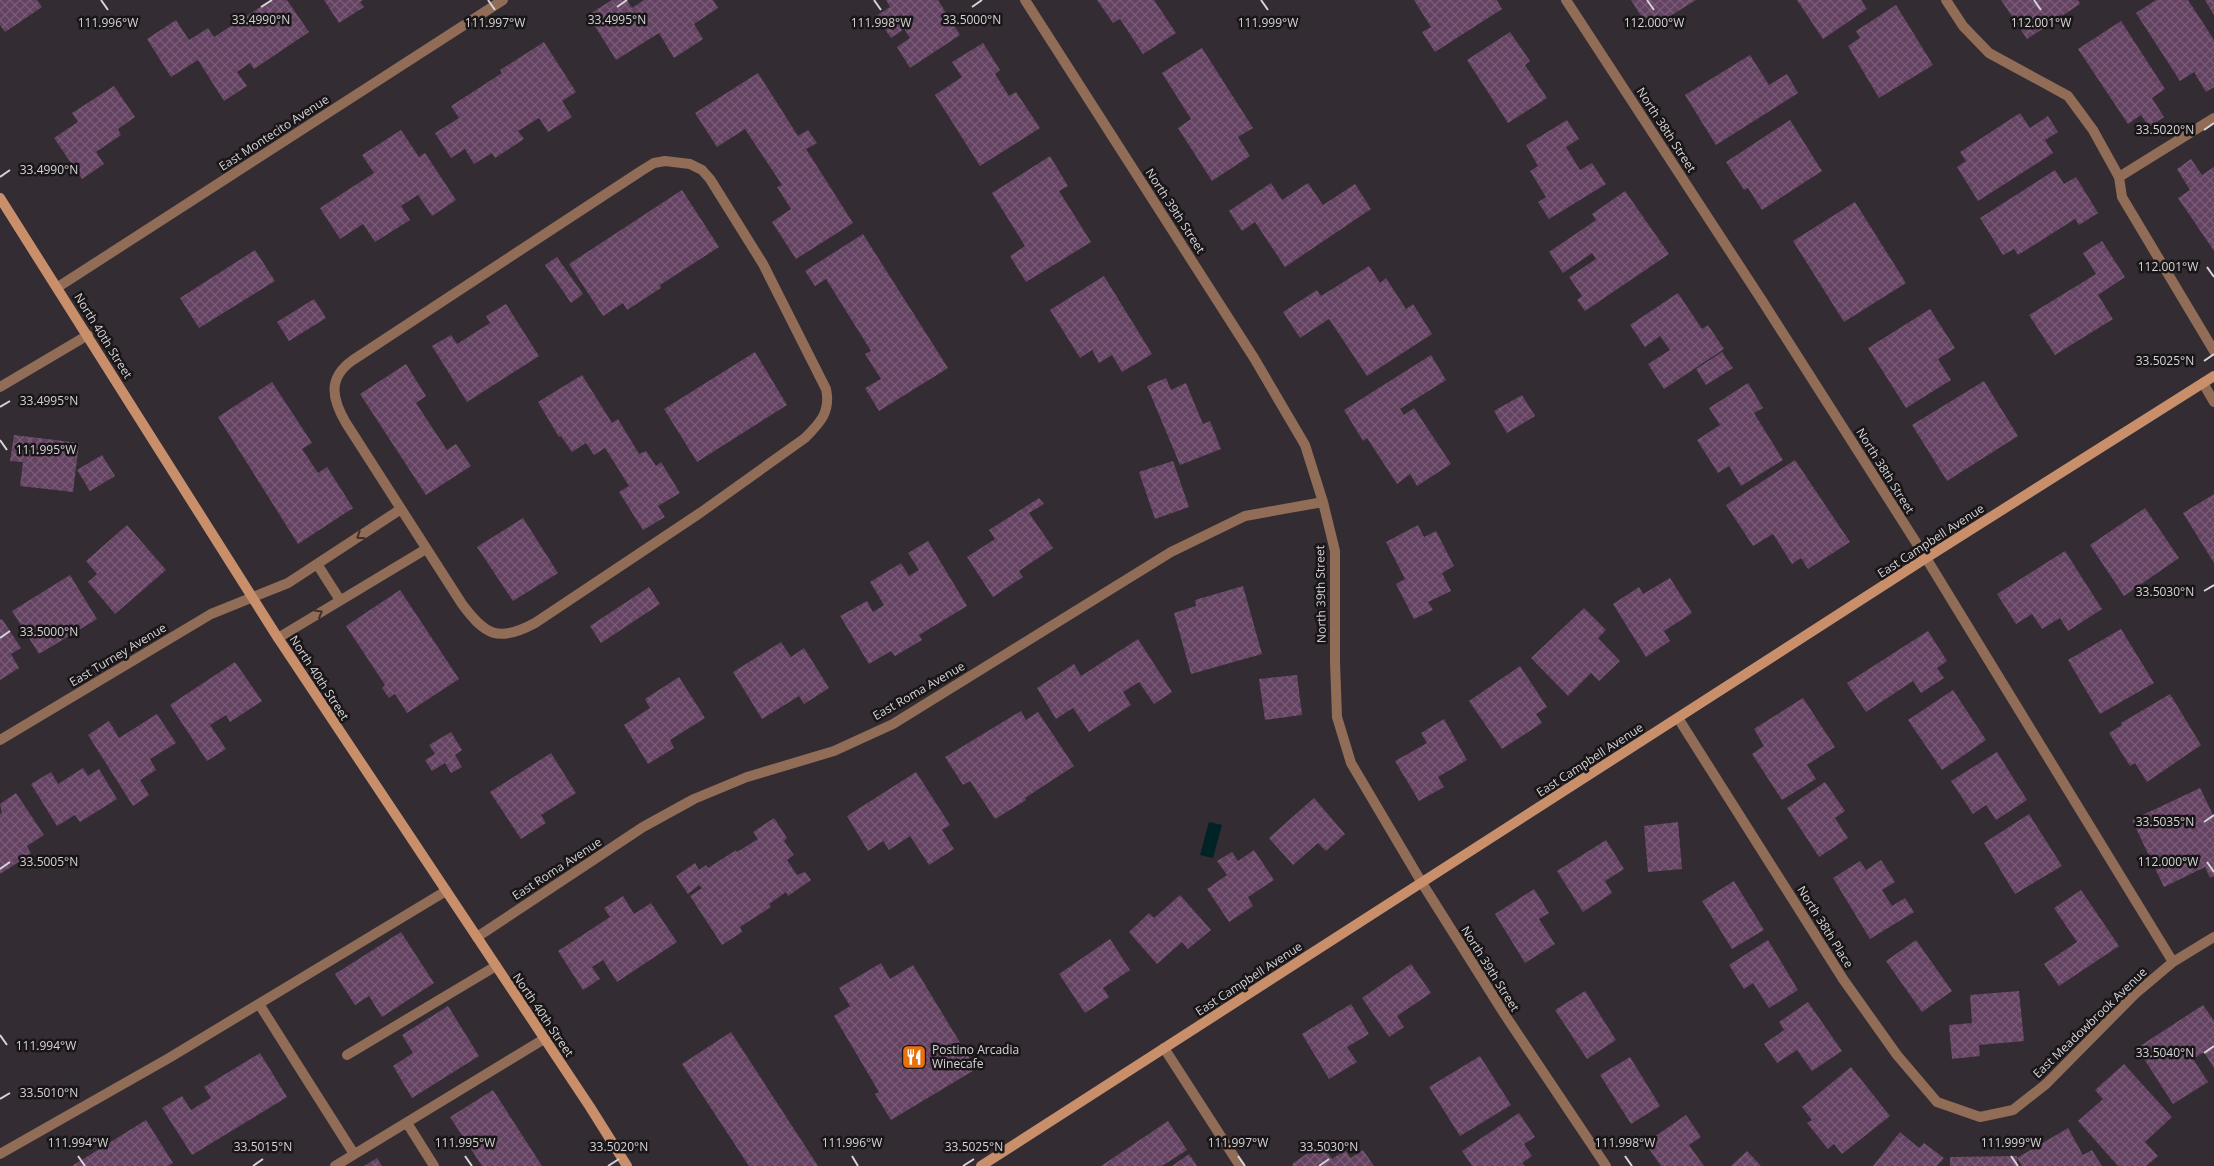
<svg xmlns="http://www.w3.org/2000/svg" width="2214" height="1166" font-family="'Open Sans',sans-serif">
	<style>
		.water { fill: #002325 }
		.building { fill: url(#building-cross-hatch) }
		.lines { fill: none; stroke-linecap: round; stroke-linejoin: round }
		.street { stroke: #916c56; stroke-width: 10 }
		.secondary { stroke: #c88f6a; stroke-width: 10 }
		.oneway { stroke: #3d302b }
		.ticks { fill: none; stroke: #d7d3d7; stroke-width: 2 }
		.labels { text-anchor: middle; stroke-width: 5; stroke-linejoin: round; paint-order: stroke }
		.street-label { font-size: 12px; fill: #d7d3d7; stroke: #191618 }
		.poi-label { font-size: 12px; fill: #d7d3d7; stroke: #191618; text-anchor: start }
		.ticks-label { font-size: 12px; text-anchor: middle; fill: #d7d3d7; stroke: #191618; stroke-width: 5; stroke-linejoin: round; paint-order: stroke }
	</style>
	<defs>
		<pattern id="building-cross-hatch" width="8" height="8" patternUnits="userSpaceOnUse" patternTransform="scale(1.25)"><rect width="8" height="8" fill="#644261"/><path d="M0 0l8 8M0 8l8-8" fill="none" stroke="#795c77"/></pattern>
	</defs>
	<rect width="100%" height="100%" fill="#332c32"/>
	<path class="water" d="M1209,822l13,3 -9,33 -13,-3z"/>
	<path class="building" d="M0,0h37l5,7 -37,25 -5,-7z
		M271,0h16l22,32 -55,37 -4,-6 -13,9 10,14 -23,15 -26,-41 -27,17 -24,-38 29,-19 13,20 19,-12 6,9z
		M324,0h39l-3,2 4,5 -25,16z
		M612,0h15l5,8 12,-8h69l5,8 -24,16 9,15 -29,19 -15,-25 -43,27 -28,-45z
		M886,0h52l22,35 -50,33 -13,-21 13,-9 -6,-9 -13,9 -15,-22 14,-9z
		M1097,0h57l22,33 -33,21 -23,-35 -7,4z
		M1414,0h83l5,9 -67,43 -13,-20 9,-5z
		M1631,0h65l-47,29z
		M1797,0h64l6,9 -44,30z
		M2001,0h77l2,4 -53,35z
		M2156,0h32l26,40v47l-8,5 -12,-20 -14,9 -44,-68z
		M2205,0h9v15z
		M1896,5l37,60 -54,33 -31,-52 12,-8 -4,-7z
		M2121,21l44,68 -13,9 12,19 -15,10 -8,-12 -13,9 -50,-75z
		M1510,32l20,29 -5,4 22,33 -39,25 -41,-63z
		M544,42l32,50 -14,9 10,16 -24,15 -9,-14 -21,13 6,8 -29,19 -3,-5 -18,11 -9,-15 -14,9 -16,-25 24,-15 -8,-12 51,-33 -2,-3z
		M983,43l17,27 -5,4 14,22 7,-4 24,36 -60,38 -45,-71 27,-18 -10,-15z
		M1202,48l51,80 -15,9 12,19 -38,25 -34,-53 13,-9 -29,-46z
		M1750,55l19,30 18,-11 11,19 -82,52 -31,-50z
		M758,73l40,63 10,-6 9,13 -11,6 47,74 -57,36 -24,-37 19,-13 -14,-22 5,-2 -37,-56 -28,18 -22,-34z
		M114,86l21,31 -17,12 3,6 -25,17 8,12 -22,15 -28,-41 24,-16 -6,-9z
		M2020,113l10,15 18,-12 10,16 -13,8 8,13 -75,48 -21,-34 9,-6 -6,-9z
		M1567,120l12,19 -13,8 14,23 12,-7 14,21 -57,35 -11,-17 8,-5 -16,-26 8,-5 -12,-21z
		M1790,120l32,51 -60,39 -14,-22 -4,2 -18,-28z
		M401,130l18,27 6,-4 31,47 -24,16 -14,-21 -17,11 9,14 -35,22 -12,-18 -23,15 -20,-31 54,-35 -12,-18z
		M1050,156l18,30 -9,5 32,51 -65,40 -16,-26 15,-10 -33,-53z
		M2191,159l11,16 12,-8v84l-36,-53 12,-8 -13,-21z
		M2055,170l9,14 12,-7 22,36 -19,12 -4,-6 -57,36 -4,-6 -11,6 -23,-37z
		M1271,183l11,17 26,-17 15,22 32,-21 16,25 -86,58 -30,-45 -13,9 -13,-20z
		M682,190l37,57 -59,38 1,3 -34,22 -4,-7 -20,13 -34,-52z
		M1625,191l44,63 -84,57 -8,-11 5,-4 -13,-19 27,-18 -4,-6 -29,20 -14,-21 47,-32 -4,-6z
		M1855,202l51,81 -62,39 -51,-81z
		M863,234l85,134 -69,43 -14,-23 16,-9 -16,-25 6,-3 -45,-72 -11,7 -10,-15z
		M2102,241l23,36 -27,18 15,24 -58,36 -26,-40 67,-41 -13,-21z
		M255,250l20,31 -76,47 -19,-30z
		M557,257l26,37 -12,9 -26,-38z
		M1369,266l11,17 6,-5 20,31 7,-5 19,30 -65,42 -38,-57 -29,19 -17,-26 34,-22 4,6z
		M1104,276l48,78 -30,18 -10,-17 -13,8 -7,-13 -12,8 -30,-48z
		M1678,293l24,36 6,-4 16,24 -60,40 -16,-25 22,-14 -10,-14 -15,11 -15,-22z
		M314,299l12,19 -37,23 -12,-19z
		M506,304l33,52 -72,46 -35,-56 19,-11 6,9 33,-21 -4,-7z
		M1930,309l25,39 -17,11 13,21 -45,28 -38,-60z
		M755,352l32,53 -90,57 -33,-53z
		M1722,352l11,16 -27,17 -10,-16z
		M1431,355l15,25 -46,29 4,6 10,-7 37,56 -34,22 -7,-12 -13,10 -30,-46 -4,3 -19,-31z
		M406,364l20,32 -10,7 31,47 9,-6 15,22 -45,29 -66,-101z
		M582,375l30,48 6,-4 21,35 7,-3 10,15 5,-4 19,31 -22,13 7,11 -22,13 -24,-38 10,-6 -24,-38 -11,7 -8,-12 -14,9 -11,-16 -2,1 -21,-35z
		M1166,378l5,12 15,-7 17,41 7,-3 11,28 -41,16 -33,-79z
		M1984,381l34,55 -71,45 -35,-56z
		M272,382l40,61 -10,6 16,24 9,-6 26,41 -55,36 -80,-127z
		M1748,383l15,25 -9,5 29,47 -42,26 -12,-20 -11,7 -21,-33 23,-15 -11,-17z
		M1522,395l13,21 -28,17 -13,-22z
		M14,435l65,8 -6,49 -53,-6 3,-24 -13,-1z
		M102,455l13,21 -25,15 -13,-21z
		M1795,460l55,82 -42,27 -7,-11 -9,6 -19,-30 -20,12 -27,-41z
		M1173,461l16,46 -34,12 -16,-47z
		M2214,494v69l-31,-50z
		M1039,498l5,6 -15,9 24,35 -34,23 4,6 -30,20 -26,-40 28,-18 -6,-9z
		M2145,508l34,50 -55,38 -34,-51z
		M523,518l35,55 -45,28 -36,-54z
		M127,525l39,45 -51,44 -27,-32 9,-8 -11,-13z
		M1418,525l6,12 12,-6 18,35 -12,7 9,18 -23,11 5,8 -19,9 -18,-35 9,-5 -19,-37z
		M928,541l39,65 -48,29 3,5 -27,16 -4,-5 -22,13 -29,-48 27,-15 6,11 11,-7 -14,-23 31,-19 8,13 10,-6 -11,-17z
		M2065,551l37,58 -34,22 -8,-13 -18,11 -10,-15 -16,10 -19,-30z
		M70,575l27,44 -58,35 -27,-43z
		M1670,578l22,35 -28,18 6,10 -24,16 -33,-53 26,-17 4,7z
		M1243,586l19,68 -71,20 -17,-61 22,-7 -1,-6z
		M649,587l11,17 -59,39 -11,-17z
		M400,590l59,89 -52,34 -12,-19 -6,4 -7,-10 3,-3 -39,-59z
		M1584,608l22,22 -8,8 22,23 -21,20 -8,-8 -23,23 -37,-38z
		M2,619l19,29 -10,6 8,14 -19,12v-60z
		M2121,629l33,54 -54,31 -32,-54z
		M1928,631l19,30 -10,7 7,10 -23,15 -8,-12 -47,31 -19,-29z
		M1138,639l34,53 -18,12 -15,-22 -16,10 8,13 -42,27 -16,-24 -17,11 -19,-31 37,-24 7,12z
		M781,642l10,15 13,-9 25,40 -25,16 -5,-8 -37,23 -29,-47z
		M235,662l27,39 -32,21 -4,-7 -16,10 16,24 -19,12 -37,-56z
		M1520,666l27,41 -11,7 6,9 -40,26 -33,-48z
		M1297,675l5,40 -37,5 -6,-41z
		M679,677l26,41 -35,22 4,8 -26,16 -24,-39 26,-17 -5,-9z
		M1953,690l33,50 -44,30 -34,-50z
		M2170,694l31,51 -54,37 -12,-19 -5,3 -21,-33 13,-8 -1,-2z
		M1803,698l32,49 -28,18 9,14 -34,21 -30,-46 12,-8 -10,-17z
		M1021,711l5,9 12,-8 36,54 -49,32 1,2 -31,19 -25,-38 -7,4 -18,-28z
		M157,714l19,29 -26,16 6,11 -16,10 9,15 -16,11 -45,-71 21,-14 10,17z
		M1444,719l23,41 -29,17 6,10 -25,14 -24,-40 32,-18 -6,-10z
		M451,732l11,18 -7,5 7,12 -11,6 -6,-10 -13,8 -7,-11 10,-6 -6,-9z
		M1997,752l30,48 -31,20 -10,-15 -13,9 -22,-33z
		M551,753l25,40 -35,22 5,8 -25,16 -31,-47z
		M83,768l5,8 11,-7 18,30 -37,23 -5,-7 -18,11 -26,-42 20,-12 7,12z
		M916,772l34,53 -8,5 12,19 -25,16 -19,-29 -21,14 -6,-9 -15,10 -21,-35z
		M1825,782l20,29 -10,7 13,20 -29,19 -32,-49z
		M2200,788l14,29v59l-4,2 -5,-11 -41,20 -32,-67z
		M16,793l28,42 -17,11 4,8 -31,20v-60l2,-1 -2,-9z
		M1314,798l31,36 -19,17 -8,-8 -25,22 -24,-27z
		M2029,814l33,52 -47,28 -31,-51z
		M774,818l13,20 -3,3 10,14 -7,5 10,15 8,-3 6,8 -23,16 -2,-4 -17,12 2,3 -31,20 2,5 -20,13 -32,-49 12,-8 -3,-3 -11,9 -12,-18 19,-13 4,7 7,-5 2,3 28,-18 1,2 21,-13 -5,-7z
		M1678,822l4,47 -34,3 -4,-46z
		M1606,840l18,29 -19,12 7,12 -29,19 -26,-41z
		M1254,850l20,30 -26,17 5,9 -24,16 -22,-33 20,-14 -10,-14 15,-9 6,9z
		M1881,860l14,22 -13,8 10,16 13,-8 9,14 -44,27 -37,-61 27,-17 6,9z
		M1734,881l30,49 -32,19 -30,-48z
		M1534,889l15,24 -10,6 16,25 -30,19 -30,-49z
		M2081,890l38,56 -60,40 -15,-22 33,-22 -23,-34z
		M1180,895l31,35 -23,19 -6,-7 -25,22 -28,-32 20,-19 5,5z
		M623,896l11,18 17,-11 26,39 -60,40 -14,-22 -11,7 8,12 -17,11 -25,-39 52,-34 -6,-9z
		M401,932l33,51 -52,34 -13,-21 -14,9 -20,-31z
		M1110,939l20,31 -27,18 6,9 -24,16 -26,-39z
		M1768,940l30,50 -29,18 -16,-25 -9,6 -15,-24z
		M1916,940l36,51 -30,21 -36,-51z
		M881,963l9,16 23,-14 63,104 -85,51 -16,-26 4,-2 -45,-76 16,-10 -11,-18z
		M1411,964l20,29 -34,23 7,11 -15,10 -27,-39z
		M1585,991l31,49 -29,19 -32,-49z
		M2019,991l5,50 -45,4 1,11 -28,3 -3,-34 23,-2 -2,-28z
		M1808,1002l34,49 -30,20 -15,-21 -20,13 -13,-19 20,-14 -5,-8z
		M1351,1004l18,30 -22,13 10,15 -28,17 -27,-45z
		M2203,1005l11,16v47l-10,-16 -11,7 15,23 -35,22 -36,-56z
		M448,1006l31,50 -67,42 -19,-32 20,-13 -11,-18z
		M731,1032l87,134h-69l-67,-102z
		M260,1053l27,44 -95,58 -30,-47 20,-12 9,14 20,-12 -7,-11z
		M1480,1056l31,49 -51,31 -31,-49z
		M1630,1057l30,49 -29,18 -31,-49z
		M2124,1064l48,53 -27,25 13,14 -12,10h-28l-40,-45 25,-22 -8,-9z
		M1851,1067l39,49 -48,38 -8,-10 -6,5 -21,-26 5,-3 -10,-13z
		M493,1090l49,76h-60l-32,-49z
		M1519,1113l16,24 -11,7 8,12 -10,7 3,3h-53l-10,-15z
		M1686,1115l15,22 -12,8 15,21h-43l-16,-23z
		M146,1120l27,43 -5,3h-96z
		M1168,1121l19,29 -25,16h-61z
		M2068,1128l15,27 9,-5 10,16h-80l-5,-8z
		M1900,1132l19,16 5,-5 20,15 -7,8h-64z
		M1321,1144l11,15 13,-9 6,8 12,-8 11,16h-81l-1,-2z
		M1747,1151l14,15h-30z
		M1189,1154l8,12h-25z
		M2017,1156v10h-67v-9z
		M377,1158l5,8h-18z"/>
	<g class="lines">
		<path class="street" d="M1025,0l229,358 51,87 18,57 12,49v111l2,55 14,46 71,120 83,132 101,151
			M1566,0l197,302 163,256 247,404
			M1946,0l17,26 26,27 79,43 25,34 26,47 3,20 92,154
			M665,161l25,3 12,6 8,9 53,85 63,125c5,23 -6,34 -21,49l-105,75 -165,110c-37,20 -50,12 -73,-19l-116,-181c-14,-24 -19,-45 7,-63l288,-189 13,-8z
			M2119,177l95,-59
			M58,287l445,-287
			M2203,383l11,19
			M0,387l88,-52
			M317,564l23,36
			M278,638l148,-89
			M1678,718l165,261 54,76 40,47 43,15 33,-7 33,-26 89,-90 38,-32 41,-25
			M0,740l211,-126 77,-31 113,-74
			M477,937l166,-110 51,-28 53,-22 87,-26 59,-27 278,-172 74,-36 78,-14
			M259,1004l95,150
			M1164,1048l76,118
			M347,1055l149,-89
			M407,1123l27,43
			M0,1154l169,-96 277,-167
			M335,1166l209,-127"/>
		<path class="secondary" d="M0,198l278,440 312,469 37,59
			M981,1166l945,-608 288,-182"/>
	</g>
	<defs><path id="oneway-chevron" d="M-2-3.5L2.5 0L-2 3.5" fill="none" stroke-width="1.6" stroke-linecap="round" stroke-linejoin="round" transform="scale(1.25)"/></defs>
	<g class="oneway">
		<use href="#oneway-chevron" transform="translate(360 536) rotate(147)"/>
		<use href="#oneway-chevron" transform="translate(319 613) rotate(-31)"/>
	</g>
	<path class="ticks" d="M101,0l7,10M488,0l7,10M874,0l7,10M1261,0l7,10M1647,0l7,10M2034,0l7,10M261,7l11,-7M617,7l10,-7M972,7l10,-7M2204,130l10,-7M0,177l10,-7M2207,267l7,10M2204,361l10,-7M0,407l10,-6M0,440l7,10M2204,591l10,-6M0,638l10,-7M2204,822l10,-7M2207,862l7,10M0,869l10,-7M0,1035l7,10M2204,1053l10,-7M0,1099l10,-6M78,1156l7,10M465,1156l7,10M852,1156l6,10M1238,1156l7,10M1625,1156l7,10M2011,1156l7,10M253,1166l10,-7M608,1166l11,-7M963,1166l11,-7M1319,1166l10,-7"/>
	<defs>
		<symbol id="restaurant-square" viewBox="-11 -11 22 22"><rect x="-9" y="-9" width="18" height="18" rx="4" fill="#e8710a" stroke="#191618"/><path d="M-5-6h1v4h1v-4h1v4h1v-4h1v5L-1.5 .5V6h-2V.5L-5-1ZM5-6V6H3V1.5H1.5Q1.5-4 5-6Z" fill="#fff"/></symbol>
	</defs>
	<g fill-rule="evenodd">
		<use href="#restaurant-square" x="900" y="1043" width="28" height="28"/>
	</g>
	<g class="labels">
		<g class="street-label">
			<text transform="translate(1666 130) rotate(57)" y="4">North 38th Street</text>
			<text transform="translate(274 133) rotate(-33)" y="4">East Montecito Avenue</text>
			<text transform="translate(1175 211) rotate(57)" y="4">North 39th Street</text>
			<text transform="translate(103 336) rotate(58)" y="4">North 40th Street</text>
			<text transform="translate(1885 471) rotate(58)" y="4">North 38th Street</text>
			<text transform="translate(1931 541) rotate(-33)" y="4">East Campbell Avenue</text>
			<text transform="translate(1321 594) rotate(-91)" y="4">North 39th Street</text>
			<text transform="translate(118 655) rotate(-31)" y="4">East Turney Avenue</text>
			<text transform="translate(319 678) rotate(57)" y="4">North 40th Street</text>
			<text transform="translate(919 691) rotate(-30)" y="4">East Roma Avenue</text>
			<text transform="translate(1590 760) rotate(-33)" y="4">East Campbell Avenue</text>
			<text transform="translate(557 869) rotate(-33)" y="4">East Roma Avenue</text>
			<text transform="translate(1825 927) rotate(58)" y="4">North 38th Place</text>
			<text transform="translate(1490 969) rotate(58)" y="4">North 39th Street</text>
			<text transform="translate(1249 979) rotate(-33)" y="4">East Campbell Avenue</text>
			<text transform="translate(543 1015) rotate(56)" y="4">North 40th Street</text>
			<text transform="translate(2090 1023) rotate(-44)" y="4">East Meadowbrook Avenue</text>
		</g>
		<g class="poi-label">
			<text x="932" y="1054">Postino Arcadia<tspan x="932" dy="14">Winecafe</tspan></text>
		</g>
	</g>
	<g class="ticks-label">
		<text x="261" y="24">33.4990°N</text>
		<text x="617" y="24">33.4995°N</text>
		<text x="972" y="24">33.5000°N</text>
		<text x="108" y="27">111.996°W</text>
		<text x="495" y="27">111.997°W</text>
		<text x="881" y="27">111.998°W</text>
		<text x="1268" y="27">111.999°W</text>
		<text x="1654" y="27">112.000°W</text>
		<text x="2041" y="27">112.001°W</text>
		<text x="2165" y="134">33.5020°N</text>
		<text x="49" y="174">33.4990°N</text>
		<text x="2168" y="271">112.001°W</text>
		<text x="2165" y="365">33.5025°N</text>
		<text x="49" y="405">33.4995°N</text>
		<text x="46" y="454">111.995°W</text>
		<text x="2165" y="596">33.5030°N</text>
		<text x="49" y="636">33.5000°N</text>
		<text x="2165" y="826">33.5035°N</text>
		<text x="2168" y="866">112.000°W</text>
		<text x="49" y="866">33.5005°N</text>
		<text x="46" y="1050">111.994°W</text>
		<text x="2165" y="1057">33.5040°N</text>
		<text x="49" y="1097">33.5010°N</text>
		<text x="78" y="1147">111.994°W</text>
		<text x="465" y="1147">111.995°W</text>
		<text x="852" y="1147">111.996°W</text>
		<text x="1238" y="1147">111.997°W</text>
		<text x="1625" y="1147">111.998°W</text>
		<text x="2011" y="1147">111.999°W</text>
		<text x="263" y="1151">33.5015°N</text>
		<text x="619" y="1151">33.5020°N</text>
		<text x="974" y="1151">33.5025°N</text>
		<text x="1329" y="1151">33.5030°N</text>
	</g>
</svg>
